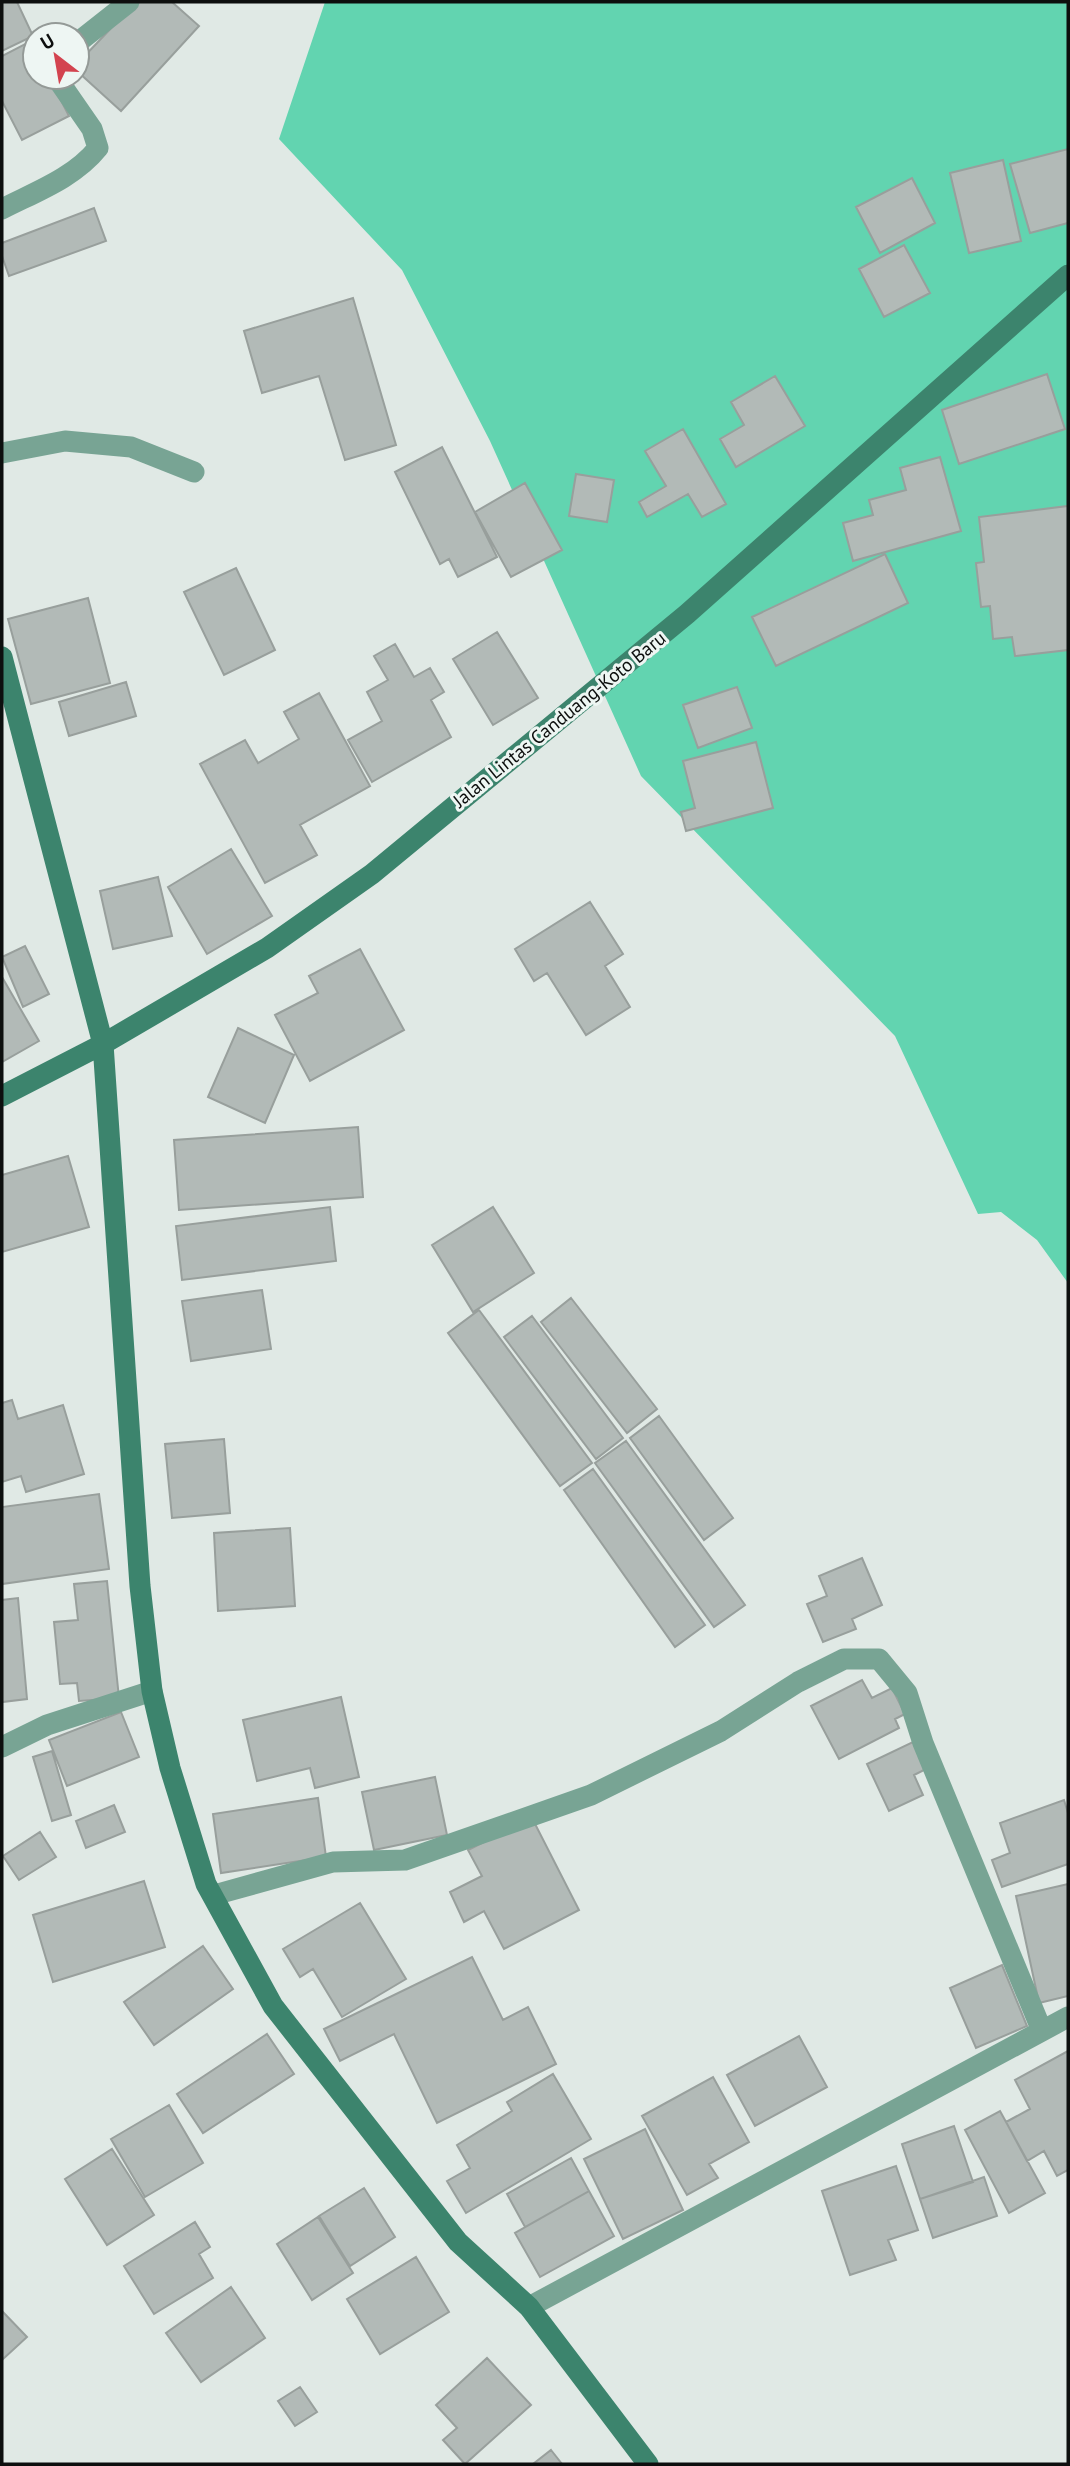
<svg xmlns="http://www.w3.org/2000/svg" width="1070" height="2466" font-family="'PT Sans',sans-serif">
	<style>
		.green { fill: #62d4b0 }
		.building { fill: #b2bab7; stroke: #989f9c; stroke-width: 2 }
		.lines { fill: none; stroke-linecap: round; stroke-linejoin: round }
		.street { stroke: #78a494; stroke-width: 21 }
		.secondary { stroke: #3c846d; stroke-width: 21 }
		.labels { text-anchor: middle; stroke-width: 6; stroke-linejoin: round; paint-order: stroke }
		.street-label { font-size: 19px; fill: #0d0f0e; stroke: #eef6f3 }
	</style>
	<rect width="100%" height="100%" fill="#e0e9e5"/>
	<path class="green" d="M325,2h743v1281l-31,-43 -36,-28 -23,2 -83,-178 -254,-260 -151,-335 -88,-171 -123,-131z"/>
	<path class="building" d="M2,2h15l16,34 -31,15z
		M136,2h36l27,24 -78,85 -44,-40v-7z
		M31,41l4,8v28h14l20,39 -47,24 -20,-39v-45z
		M1068,149v74l-38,10 -20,-69z
		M1003,160l18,81 -52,12 -19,-80z
		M912,178l23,45 -55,30 -24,-46z
		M94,208l12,33 -97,35 -7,-20v-13z
		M904,245l26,48 -46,24 -25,-48z
		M353,298l43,147 -51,15 -26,-84 -57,17 -18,-62z
		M1047,374l18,55 -106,35 -17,-54z
		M775,376l30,50 -69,41 -16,-28 24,-14 -13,-23z
		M683,429l43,75 -24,13 -14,-23 -41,23 -8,-15 27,-16 -21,-35z
		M442,447l55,110 -39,20 -9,-18 -9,5 -45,-92z
		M940,457l21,74 -108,30 -10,-38 30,-8 -4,-15 37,-10 -6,-22z
		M576,474l38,6 -7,42 -38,-6z
		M525,483l37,67 -51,27 -36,-65z
		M1068,506v144l-53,6 -3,-19 -19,2 -3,-33 -9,1 -5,-44 8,-1 -5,-45z
		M885,554l23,49 -132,63 -24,-49z
		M236,568l39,82 -51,25 -40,-83z
		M88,598l22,85 -79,21 -23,-85z
		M497,632l41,66 -45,27 -40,-66z
		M395,644l19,33 16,-9 14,24 -13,8 20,37 -79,45 -24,-42 34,-19 -15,-29 21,-12 -14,-24z
		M126,682l10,34 -67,20 -10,-34z
		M737,687l15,41 -54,20 -15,-43z
		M319,693l51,93 -70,39 17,30 -52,28 -65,-119 45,-24 13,23 41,-24 -15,-27z
		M756,742l17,66 -87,23 -5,-19 14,-4 -12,-47z
		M231,849l41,67 -65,38 -39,-67z
		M158,877l14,59 -59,13 -13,-58z
		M590,902l33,52 -18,12 25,41 -44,28 -39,-62 -13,8 -19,-32z
		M25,946l24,48 -26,13 -21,-50z
		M360,949l44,81 -94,51 -35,-66 43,-22 -9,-17z
		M2,977l37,64 -37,21z
		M238,1028l56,27 -29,68 -57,-26z
		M358,1127l5,70 -184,13 -5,-70z
		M68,1156l21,71 -87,25v-77z
		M330,1207l6,54 -154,19 -6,-54z
		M493,1207l41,66 -61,39 -41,-67z
		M262,1290l9,59 -80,12 -9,-60z
		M571,1298l86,111 -30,24 -86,-111z
		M479,1310l113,153 -32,23 -112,-153z
		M532,1316l91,122 -27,21 -92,-122z
		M12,1400l6,19 45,-14 21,69 -58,18 -5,-16 -19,6v-79z
		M659,1416l74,102 -29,22 -74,-102z
		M224,1439l6,74 -58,5 -7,-74z
		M626,1441l119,164 -31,22 -119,-164z
		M593,1469l112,156 -30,22 -111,-157z
		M99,1494l10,75 -107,15v-77z
		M290,1528l5,78 -77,5 -4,-78z
		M862,1558l20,47 -30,14 4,10 -33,13 -16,-38 20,-8 -8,-20z
		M107,1581l12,117 -40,3 -2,-18 -17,1 -6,-62 24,-2 -4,-36z
		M18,1598l9,101 -25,3v-102z
		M862,1680l10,18 20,-10 13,26 -10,5 4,9 -60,31 -28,-53z
		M341,1697l18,80 -44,11 -5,-20 -53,13 -14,-61z
		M121,1712l18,45 -72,29 -18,-46z
		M915,1741l13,27 -14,7 9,20 -34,16 -22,-47z
		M52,1751l19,64 -19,6 -19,-64z
		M435,1777l12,58 -73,15 -12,-58z
		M318,1798l8,59 -105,16 -8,-59z
		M1064,1800l4,13v51l-66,23 -10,-27 18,-7 -10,-30z
		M114,1805l11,27 -39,16 -10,-27z
		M532,1818l47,92 -75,39 -20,-38 -20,11 -14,-30 32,-16 -14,-26z
		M40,1832l16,25 -37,23 -16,-24z
		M144,1881l21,66 -112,35 -20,-67z
		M1068,1884v112l-29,7 -23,-107z
		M360,1903l46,76 -64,38 -29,-48 -13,8 -17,-28z
		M203,1946l30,43 -79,56 -30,-43z
		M472,1957l31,63 25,-13 28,57 -119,59 -43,-89 -54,27 -16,-32z
		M1002,1965l25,61 -51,22 -26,-60z
		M267,2034l27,40 -91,59 -26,-39z
		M799,2036l28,51 -72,39 -28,-51z
		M1068,2051v119l-11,6 -13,-25 -17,10 -21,-39 24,-13 -15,-29z
		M553,2074l38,65 -125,74 -19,-32 23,-13 -13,-23 55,-34 -5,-9z
		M713,2077l36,65 -40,22 9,14 -31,17 -45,-79z
		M169,2105l34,58 -58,34 -34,-58z
		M1000,2111l45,82 -36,20 -44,-83z
		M954,2126l19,56 -53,17 -18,-55z
		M645,2129l38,81 -60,29 -39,-80z
		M112,2149l42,66 -47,30 -42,-66z
		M571,2158l18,33 -64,36 -18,-33z
		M896,2166l22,64 -30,10 8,20 -46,15 -28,-84z
		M984,2177l13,39 -64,22 -13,-39z
		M364,2188l31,49 -45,29 -31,-50z
		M589,2191l25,45 -74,41 -25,-44z
		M318,2217l35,56 -41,27 -35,-56z
		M195,2222l15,25 -11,7 14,24 -59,36 -30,-48z
		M416,2257l33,55 -69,42 -33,-55z
		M231,2287l34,51 -64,44 -35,-49z
		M2,2311l25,26 -25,23z
		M487,2358l44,47 -66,59 -22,-24 14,-12 -21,-23z
		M300,2387l17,25 -22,14 -17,-25z
		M551,2450l11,14h-29z"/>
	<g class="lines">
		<path class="street" d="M77,43l52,-41
			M2,209c33,-17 72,-31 96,-61l-6,-19 -36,-52
			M2,453l63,-12 66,6 63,25
			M2,1747l45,-22 105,-34
			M214,1895l119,-33 72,-2 186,-65 130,-64 77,-49 46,-23h35l28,34 16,50 119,288
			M529,2307l539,-290"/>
		<path class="secondary" d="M2,657l101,387 37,542 12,105 18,77 36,116 67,122 185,236 71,65 119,157
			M2,1096l101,-52 164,-96 105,-74 315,-260 381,-339"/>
	</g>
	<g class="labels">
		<g class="street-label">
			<text transform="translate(559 719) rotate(-39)" y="7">Jalan Lintas Canduang-Koto Baru</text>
		</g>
	</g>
	<rect width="1070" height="2466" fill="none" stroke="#0d0f0e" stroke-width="7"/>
	<g transform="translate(56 56) rotate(329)"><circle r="33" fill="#eef6f3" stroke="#949a97" stroke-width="2"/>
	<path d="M0-5L12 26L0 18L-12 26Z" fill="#d3434f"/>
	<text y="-10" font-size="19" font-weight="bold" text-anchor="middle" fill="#0d0f0e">U</text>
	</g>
</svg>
